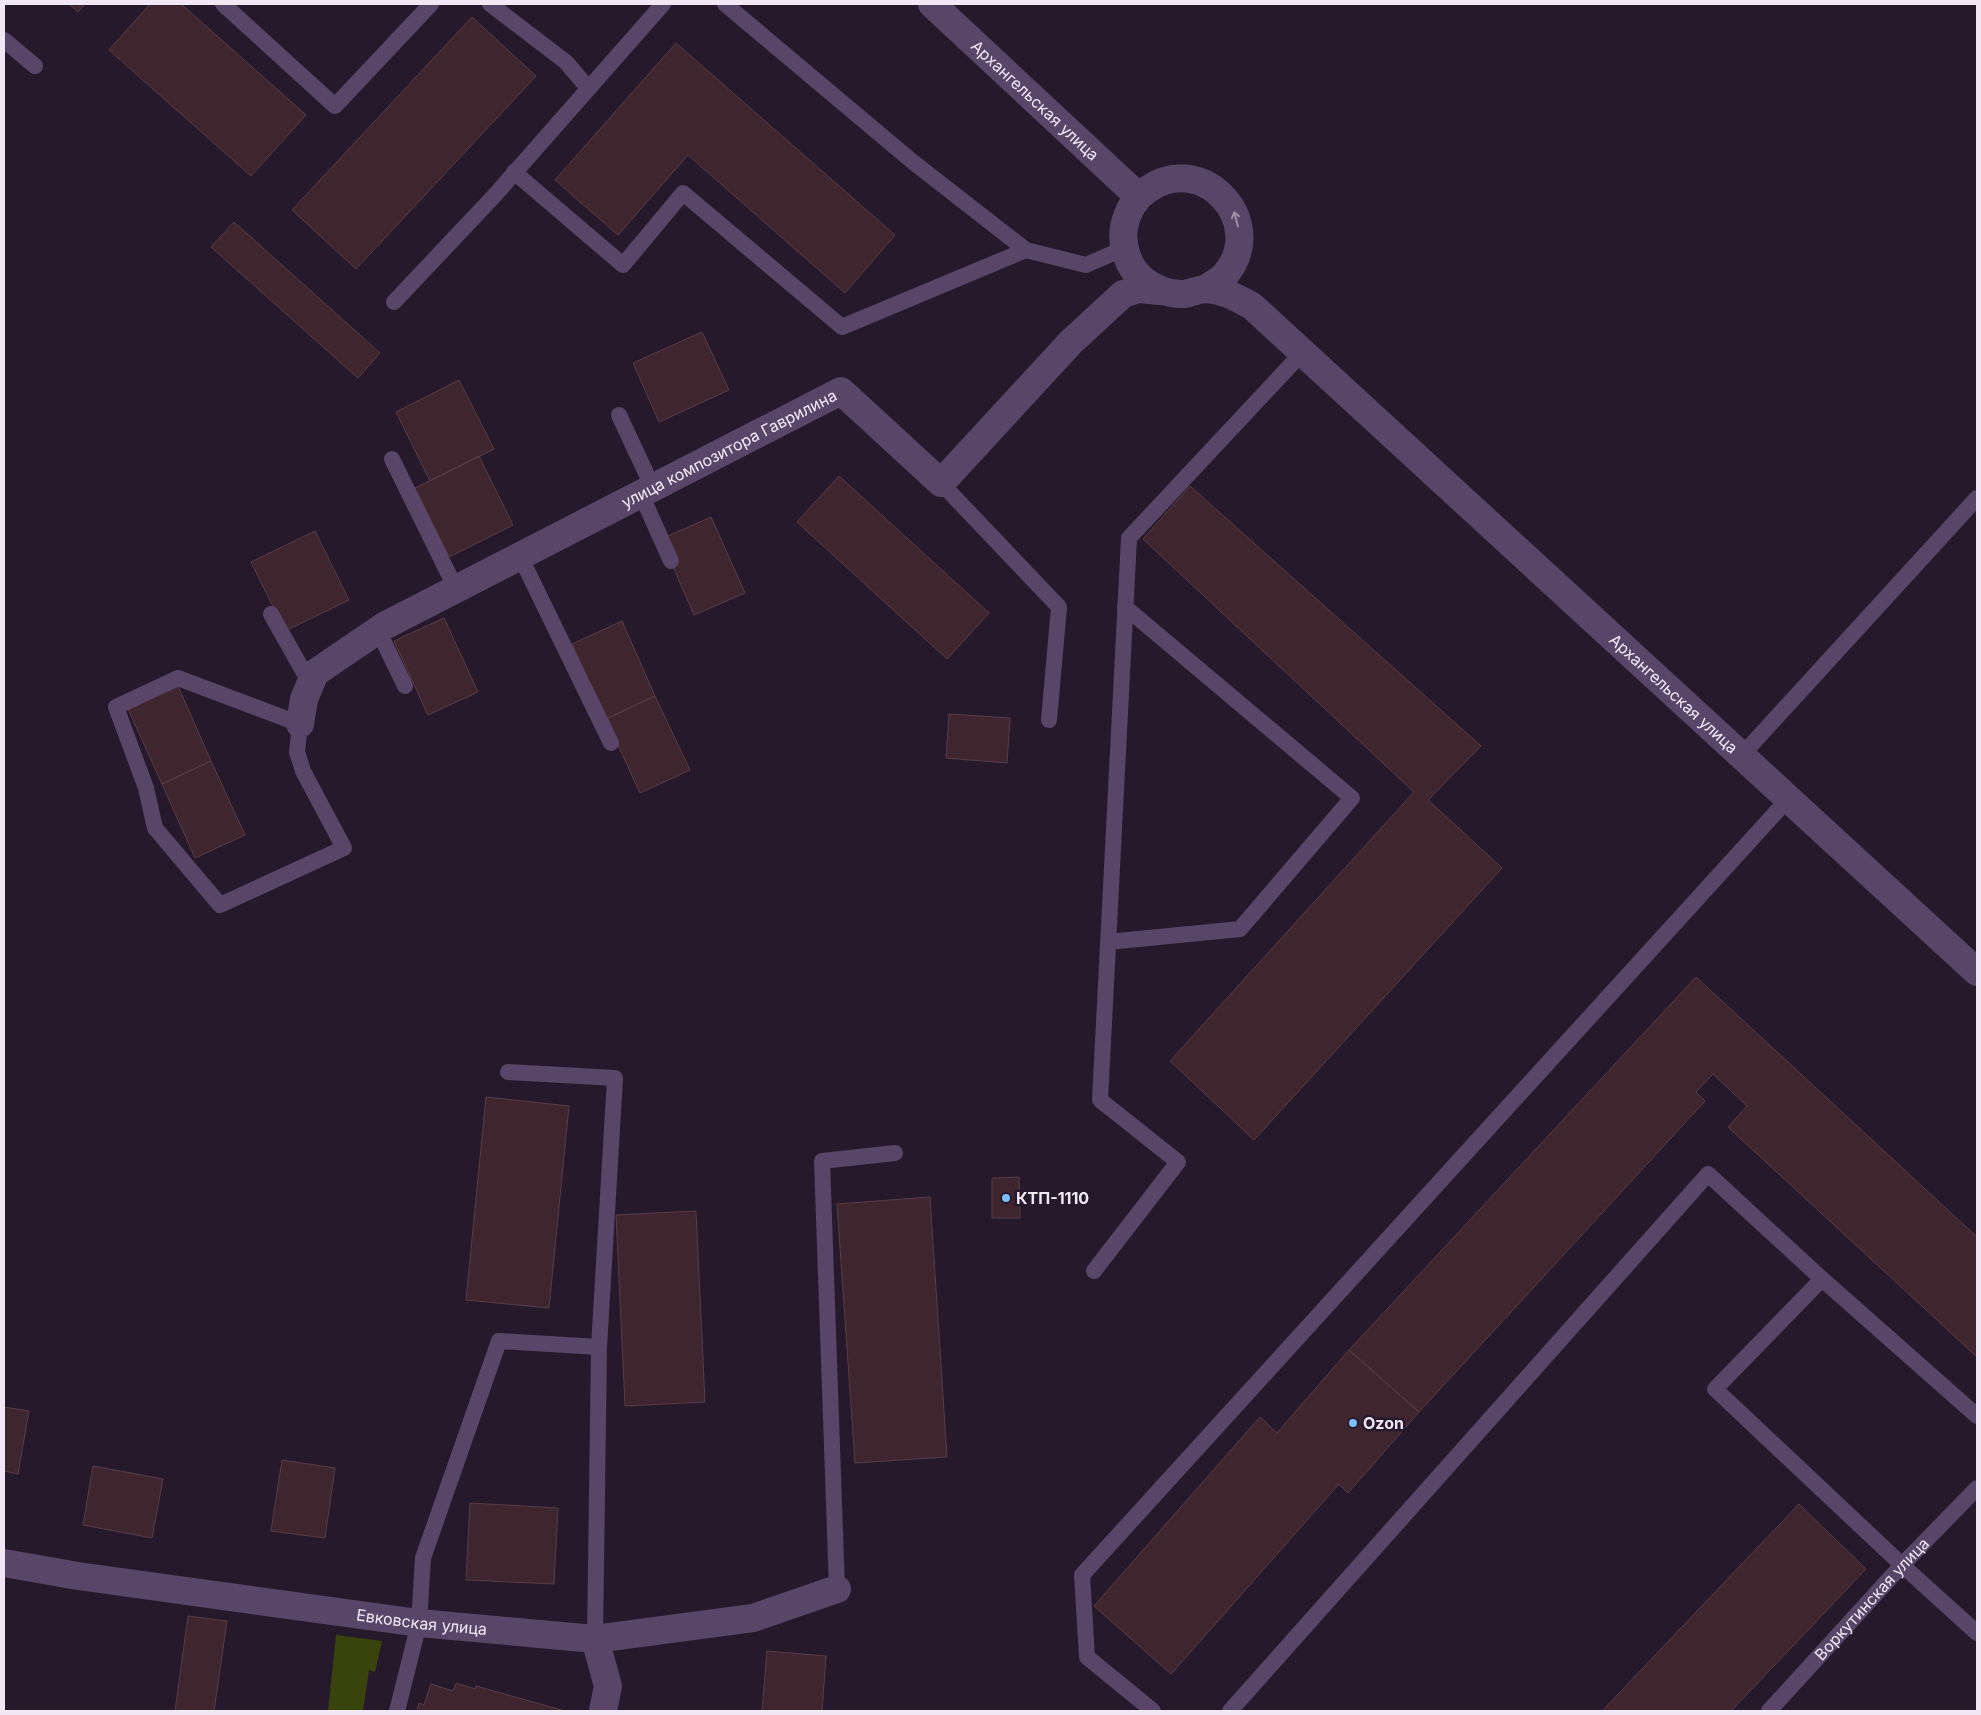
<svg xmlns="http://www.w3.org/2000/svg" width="1981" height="1715" font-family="Inter,sans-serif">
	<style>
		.green { fill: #38440c }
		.building { fill: #3f252e; stroke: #593d46 }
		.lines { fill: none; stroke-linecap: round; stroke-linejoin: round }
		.lane { stroke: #594568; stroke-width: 16 }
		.street { stroke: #594568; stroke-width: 28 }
		.oneway { stroke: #9e8ea7 }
		.poi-dot { fill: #7ebdf9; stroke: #27192c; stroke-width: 2 }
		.labels { text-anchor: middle; stroke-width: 5; stroke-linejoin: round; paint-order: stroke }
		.street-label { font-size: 16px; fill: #f2e7f5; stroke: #27192c }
		.poi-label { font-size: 16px; font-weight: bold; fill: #f2e7f5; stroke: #27192c; text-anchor: start }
	</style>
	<rect width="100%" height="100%" fill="#27192c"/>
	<path class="green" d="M336,1635l46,6 -7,31 -6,-2 -6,41h-35z"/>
	<path class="building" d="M69,4h16l-7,8z
		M150,4h31l125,111 -55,61 -142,-126z
		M472,17l64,59 -180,193 -64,-59z
		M676,43l219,192 -50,58 -157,-138 -70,80 -63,-55z
		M234,222l146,131 -22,25 -147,-131z
		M702,332l27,58 -70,32 -26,-59z
		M459,380l35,69 -64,32 -34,-69z
		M479,456l34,69 -64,32 -34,-69z
		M839,476l150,137 -42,46 -150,-137z
		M1190,486l291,260 -53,54 74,68 -248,272 -84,-79 244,-269 -271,-253z
		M711,517l34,76 -51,22 -33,-76z
		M315,531l34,69 -64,31 -34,-69z
		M444,618l34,74 -50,23 -34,-74z
		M622,621l33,75 -49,23 -34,-75z
		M178,686l33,75 -49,23 -34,-75z
		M655,696l35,74 -50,23 -34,-74z
		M949,714l61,4 -3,45 -61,-5z
		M211,761l34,74 -50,23 -33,-74z
		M1696,977l281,260v120l-249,-230 19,-21 -34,-32 -17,18 9,9 -286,311 -70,-62z
		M486,1097l83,9 -20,202 -83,-8z
		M1019,1177l1,41h-28v-40z
		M930,1197l17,260 -92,6 -18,-259z
		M696,1211l9,191 -80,4 -9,-191z
		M1349,1350l70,62 -71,81 -9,-9 -168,190 -77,-68 166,-189 17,16z
		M4,1407l25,4 -11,63 -14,-3z
		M282,1460l53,8 -10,70 -54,-7z
		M93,1466l70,13 -11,59 -69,-13z
		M470,1503l88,5 -4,76 -88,-4z
		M1799,1504l67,65 -135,142h-129z
		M188,1616l39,5 -13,90h-39z
		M767,1651l59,5 -4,55h-60z
		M456,1683l19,6 1,-3 89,25h-148l2,-8 5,2 7,-21 22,7z"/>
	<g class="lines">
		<g class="lane">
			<path d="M223,4l112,102 96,-102"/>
			<path d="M490,4l76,58 22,26"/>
			<path d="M725,4l188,158 113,88 60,15 39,-17"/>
			<path d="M4,40l31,26"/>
			<path d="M514,172l109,93 60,-72 159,134 184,-77"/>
			<path d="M394,302l101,-107 168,-191"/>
			<path d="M619,415l34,73"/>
			<path d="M392,459l64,130"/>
			<path d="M941,483l118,124 -10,113"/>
			<path d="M641,494l30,67"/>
			<path d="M520,556l91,187"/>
			<path d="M271,614l40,71"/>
			<path d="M378,630l27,56"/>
			<path d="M178,678l122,46 -3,28 6,19 41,77 -124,57 -65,-77 -9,-40 -30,-81z"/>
			<path d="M1741,756l236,-258"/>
			<path d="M1108,942l132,-13 112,-131 -227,-191"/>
			<path d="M508,1072l107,6 -16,269"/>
			<path d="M1094,1271l84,-109 -78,-62 29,-562 174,-186"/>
			<path d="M1822,1279l-107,110 187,176 75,68"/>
			<path d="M837,1589l-15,-428 73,-8"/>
			<path d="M397,1711l22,-88 4,-65 76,-217 100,6 -4,292"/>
			<path d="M1153,1711l-66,-54 -5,-82 706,-776"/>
			<path d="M1230,1711l478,-537 114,105 155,137"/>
			<path id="s1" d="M1769,1711l133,-146 75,-77"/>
		</g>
		<g class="street">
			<path id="s2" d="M932,4l206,192"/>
			<path id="s3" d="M1205,289c6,-4 14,-8 19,-13 46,-51 -20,-127 -77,-86 -13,9 -20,22 -23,37 -3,18 4,40 18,52 11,9 27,16 42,15 8,-1 15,-5 22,-5 18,1 31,9 46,17l725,666"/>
			<path id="s4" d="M300,724l4,-25 11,-26 69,-47 457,-235 100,92 130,-141 52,-48 16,-5 21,2"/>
			<path id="s5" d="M4,1563l74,13 341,47 176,16 158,-21 84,-29"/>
			<path d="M595,1639l13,47 -5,25"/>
		</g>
	</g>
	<defs><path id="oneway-shaft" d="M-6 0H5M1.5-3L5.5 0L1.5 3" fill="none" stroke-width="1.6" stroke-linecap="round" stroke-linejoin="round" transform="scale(1.25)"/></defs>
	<use class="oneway" href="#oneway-shaft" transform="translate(1236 219) rotate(-105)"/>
	<g class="poi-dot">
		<circle cx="1006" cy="1198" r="5"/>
		<circle cx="1353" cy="1423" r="5"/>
	</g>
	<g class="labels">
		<g class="street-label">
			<text dy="6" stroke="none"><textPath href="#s2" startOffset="141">Архангельская улица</textPath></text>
			<text dy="6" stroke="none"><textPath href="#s4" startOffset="525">улица композитора Гаврилина</textPath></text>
			<text dy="6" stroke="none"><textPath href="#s3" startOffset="986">Архангельская улица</textPath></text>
			<text dy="6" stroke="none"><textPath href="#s1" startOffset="152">Воркутинская улица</textPath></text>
			<text dy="6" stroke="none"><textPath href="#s5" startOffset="422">Евковская улица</textPath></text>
		</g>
		<g class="poi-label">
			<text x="1016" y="1204">КТП-1110</text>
			<text x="1363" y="1429">Ozon</text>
		</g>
	</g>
	<rect width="1981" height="1715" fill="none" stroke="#f2e7f5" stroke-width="10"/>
</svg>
